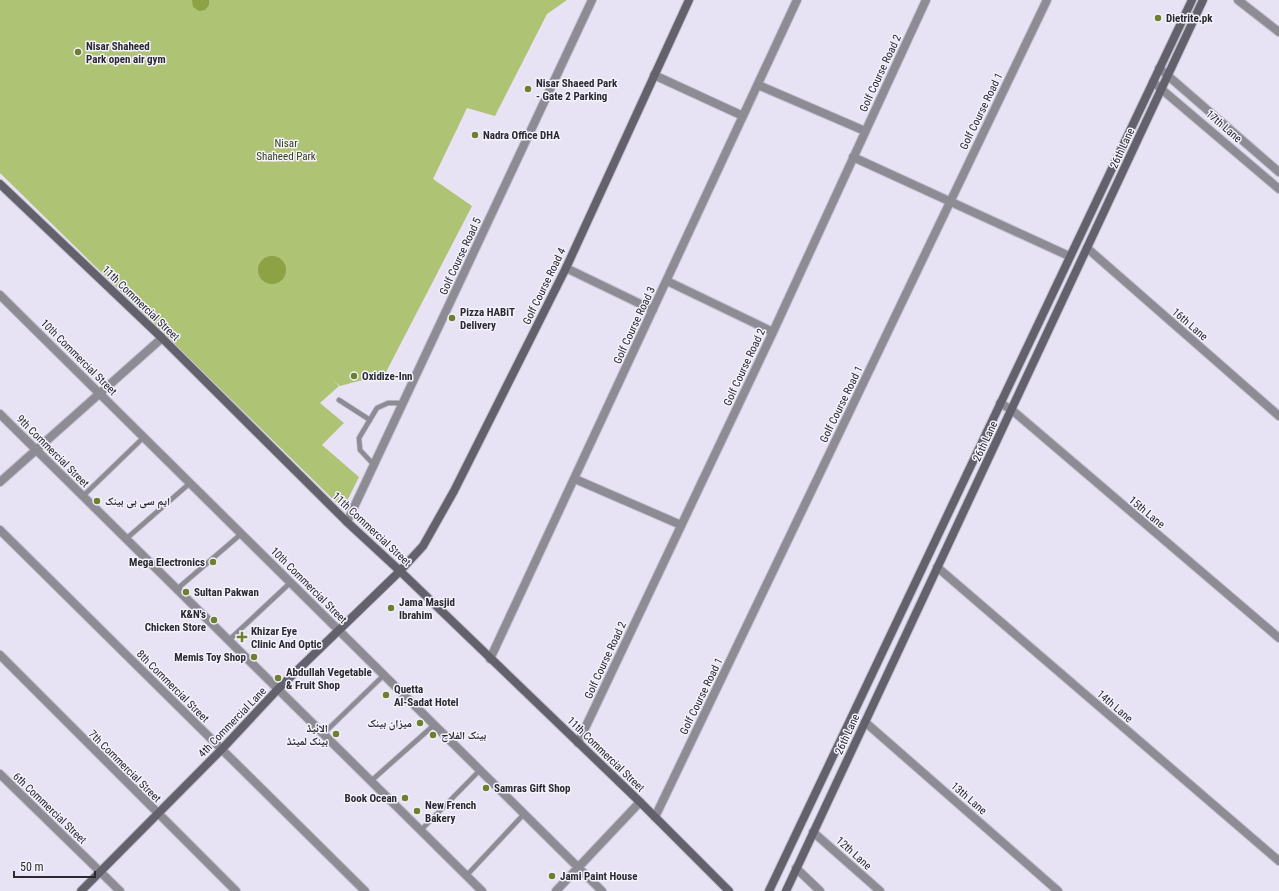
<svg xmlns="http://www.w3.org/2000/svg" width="1279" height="891" font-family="'Roboto Condensed','Noto Naskh Arabic',sans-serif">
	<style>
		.green { fill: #afc374 }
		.water { fill: #8ca244 }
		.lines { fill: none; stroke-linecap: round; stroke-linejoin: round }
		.lane-casing { stroke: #c1bece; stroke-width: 6 }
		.street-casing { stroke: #c1bece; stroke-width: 10 }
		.secondary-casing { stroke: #c1bece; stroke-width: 10 }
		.lane { stroke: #8d8b93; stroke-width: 4.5 }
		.street { stroke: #8d8b93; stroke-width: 8 }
		.secondary { stroke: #63616b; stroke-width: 8 }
		.poi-dot { fill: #6d802f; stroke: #f4f2fc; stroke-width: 1.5 }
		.labels { text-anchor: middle; stroke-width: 3; stroke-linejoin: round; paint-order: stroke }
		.poi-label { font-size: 11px; font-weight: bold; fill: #2a2930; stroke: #f4f2fc; text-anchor: start }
		.street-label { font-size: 11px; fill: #2a2930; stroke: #f4f2fc }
		.park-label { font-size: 11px; fill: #363f18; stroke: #f4f2fc }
	</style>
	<rect width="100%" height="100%" fill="#e7e3f5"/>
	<path class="green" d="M0,0h567l-20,14 -52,102 -28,-8 -34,71 39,27 -87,168 -45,12 -8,-6 7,6 -19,17 24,20 -22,22 37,32 -16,32 -343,-336z"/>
	<path class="water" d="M192,0h17v5l-4,5 -6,1 -6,-4z
		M258 270a14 14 0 1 1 28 0a14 14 0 1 1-28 0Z"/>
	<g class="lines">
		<defs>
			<path id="lane" d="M339,400l31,20
				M374,465l-14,-15 -1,-12 18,-30 11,-5h15
				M83,496l61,-59
				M126,539l64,-56
				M177,589l64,-55
				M229,640l61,-57
				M323,734l61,-59
				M371,781l63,-56
				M421,830l59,-60
				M467,875l57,-61"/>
			<path id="street" d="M1238,0l41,32
				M1159,68l120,104
				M654,75l89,41
				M1153,82l126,107
				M758,85l107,46
				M853,157l216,99
				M1087,248l192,168
				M566,268l87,42
				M667,281l106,51
				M0,295l602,596
				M1000,403l12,7 267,228
				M0,414l482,477
				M575,479l106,46
				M0,482l162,-144
				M347,522l245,-522
				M0,530l365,361
				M937,567l342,294
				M0,655l236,236
				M490,659l307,-659
				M865,722l193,169
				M578,743l195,-411 153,-332
				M0,774l120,117
				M655,817l392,-817
				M813,832l67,59
				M796,868l24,23
				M556,891l84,-89"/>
			<path id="secondary" d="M0,184l162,154 185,184 53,49 240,231 89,89
				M81,891l141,-142 56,-60 122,-118 23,-25 31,-55 112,-223 123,-268
				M769,891l423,-891
				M786,891l417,-891"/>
		</defs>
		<use href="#lane" class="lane-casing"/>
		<use href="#street" class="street-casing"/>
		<use href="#secondary" class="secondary-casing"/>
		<use href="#lane" class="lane"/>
		<use href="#street" class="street"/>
		<use href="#secondary" class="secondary"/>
	</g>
	<g class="poi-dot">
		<circle cx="1158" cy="18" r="4"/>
		<circle cx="78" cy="52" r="4"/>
		<circle cx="528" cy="89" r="4"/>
		<circle cx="475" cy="135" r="4"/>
		<circle cx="452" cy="318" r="4"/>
		<circle cx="354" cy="376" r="4"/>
		<circle cx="97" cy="501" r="4"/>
		<circle cx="213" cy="562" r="4"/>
		<circle cx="186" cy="592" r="4"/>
		<circle cx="391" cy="608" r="4"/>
		<circle cx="214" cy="620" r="4"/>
		<path d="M240 631h4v4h4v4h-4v4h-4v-4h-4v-4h4z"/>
		<circle cx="254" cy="657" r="4"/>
		<circle cx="278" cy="678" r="4"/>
		<circle cx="386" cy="695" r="4"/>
		<circle cx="420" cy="723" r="4"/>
		<circle cx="336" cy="734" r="4"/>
		<circle cx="433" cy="735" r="4"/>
		<circle cx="486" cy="788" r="4"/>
		<circle cx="405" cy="798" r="4"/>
		<circle cx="417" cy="811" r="4"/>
		<circle cx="552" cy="876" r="4"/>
	</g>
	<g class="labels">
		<g class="poi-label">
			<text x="1166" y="22">Dietrite.pk</text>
			<text x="86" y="50">Nisar Shaheed<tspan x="86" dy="13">Park open air gym</tspan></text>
			<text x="536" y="87">Nisar Shaeed Park<tspan x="536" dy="13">- Gate 2 Parking</tspan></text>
			<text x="483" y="139">Nadra Office DHA</text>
			<text x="460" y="316">Pizza HABiT<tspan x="460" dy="13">Delivery</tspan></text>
			<text x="362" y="380">Oxidize-Inn</text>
			<text x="105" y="505">ایم سی بی بینک</text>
			<text x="205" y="566" text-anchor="end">Mega Electronics</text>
			<text x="194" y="596">Sultan Pakwan</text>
			<text x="399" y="606">Jama Masjid<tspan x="399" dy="13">Ibrahim</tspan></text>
			<text x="206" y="618" text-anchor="end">K&amp;N's<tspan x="206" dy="13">Chicken Store</tspan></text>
			<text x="251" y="635">Khizar Eye<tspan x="251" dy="13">Clinic And Optic</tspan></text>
			<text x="246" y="661" text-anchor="end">Memis Toy Shop</text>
			<text x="286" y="676">Abdullah Vegetable<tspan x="286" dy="13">&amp; Fruit Shop</tspan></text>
			<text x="394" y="693">Quetta<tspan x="394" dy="13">Al-Sadat Hotel</tspan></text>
			<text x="412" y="727" text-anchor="end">میزان بینک</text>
			<text x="328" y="732" text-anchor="end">الائیڈ<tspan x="328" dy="13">بینک لمیٹڈ</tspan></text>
			<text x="441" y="739">بینک الفلاح</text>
			<text x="494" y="792">Samras Gift Shop</text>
			<text x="397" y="802" text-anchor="end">Book Ocean</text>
			<text x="425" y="809">New French<tspan x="425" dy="13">Bakery</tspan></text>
			<text x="560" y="880">Jami Paint House</text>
		</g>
		<g class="street-label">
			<text transform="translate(880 73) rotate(-65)" y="4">Golf Course Road 2</text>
			<text transform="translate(981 111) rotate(-64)" y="4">Golf Course Road 1</text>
			<text transform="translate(1224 126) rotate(41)" y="4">17th Lane</text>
			<text transform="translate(1122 148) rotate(-65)" y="4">26th Lane</text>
			<text transform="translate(460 256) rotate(-65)" y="4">Golf Course Road 5</text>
			<text transform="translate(544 286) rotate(-64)" y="4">Golf Course Road 4</text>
			<text transform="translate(141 303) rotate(44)" y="4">11th Commercial Street</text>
			<text transform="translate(1190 324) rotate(41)" y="4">16th Lane</text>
			<text transform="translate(634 325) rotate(-65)" y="4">Golf Course Road 3</text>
			<text transform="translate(79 357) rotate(45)" y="4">10th Commercial Street</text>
			<text transform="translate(744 367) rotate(-65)" y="4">Golf Course Road 2</text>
			<text transform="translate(841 404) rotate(-64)" y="4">Golf Course Road 1</text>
			<text transform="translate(985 441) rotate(-65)" y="4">26th Lane</text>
			<text transform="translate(53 451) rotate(45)" y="4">9th Commercial Street</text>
			<text transform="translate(1147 512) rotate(40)" y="4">15th Lane</text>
			<text transform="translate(372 529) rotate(43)" y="4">11th Commercial Street</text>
			<text transform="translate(309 585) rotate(45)" y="4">10th Commercial Street</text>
			<text transform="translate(605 660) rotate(-65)" y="4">Golf Course Road 2</text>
			<text transform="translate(173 686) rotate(45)" y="4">8th Commercial Street</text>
			<text transform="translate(701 696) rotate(-64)" y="4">Golf Course Road 1</text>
			<text transform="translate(1115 706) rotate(41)" y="4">14th Lane</text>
			<text transform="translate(232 722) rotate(-46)" y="4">4th Commercial Lane</text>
			<text transform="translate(847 734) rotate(-65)" y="4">26th Lane</text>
			<text transform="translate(606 754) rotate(44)" y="4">11th Commercial Street</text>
			<text transform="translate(125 766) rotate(45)" y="4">7th Commercial Street</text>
			<text transform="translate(969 798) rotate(41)" y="4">13th Lane</text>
			<text transform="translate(50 808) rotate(44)" y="4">6th Commercial Street</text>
			<text transform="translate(854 853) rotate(42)" y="4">12th Lane</text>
		</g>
		<g class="park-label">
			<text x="286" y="147">Nisar<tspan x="286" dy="13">Shaheed Park</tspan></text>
		</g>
	</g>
	<path d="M14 871v6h81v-6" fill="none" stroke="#2a2930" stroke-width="2"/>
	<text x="20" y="871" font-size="12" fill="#2a2930" stroke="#f4f2fc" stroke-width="3" paint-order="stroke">50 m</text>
</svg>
